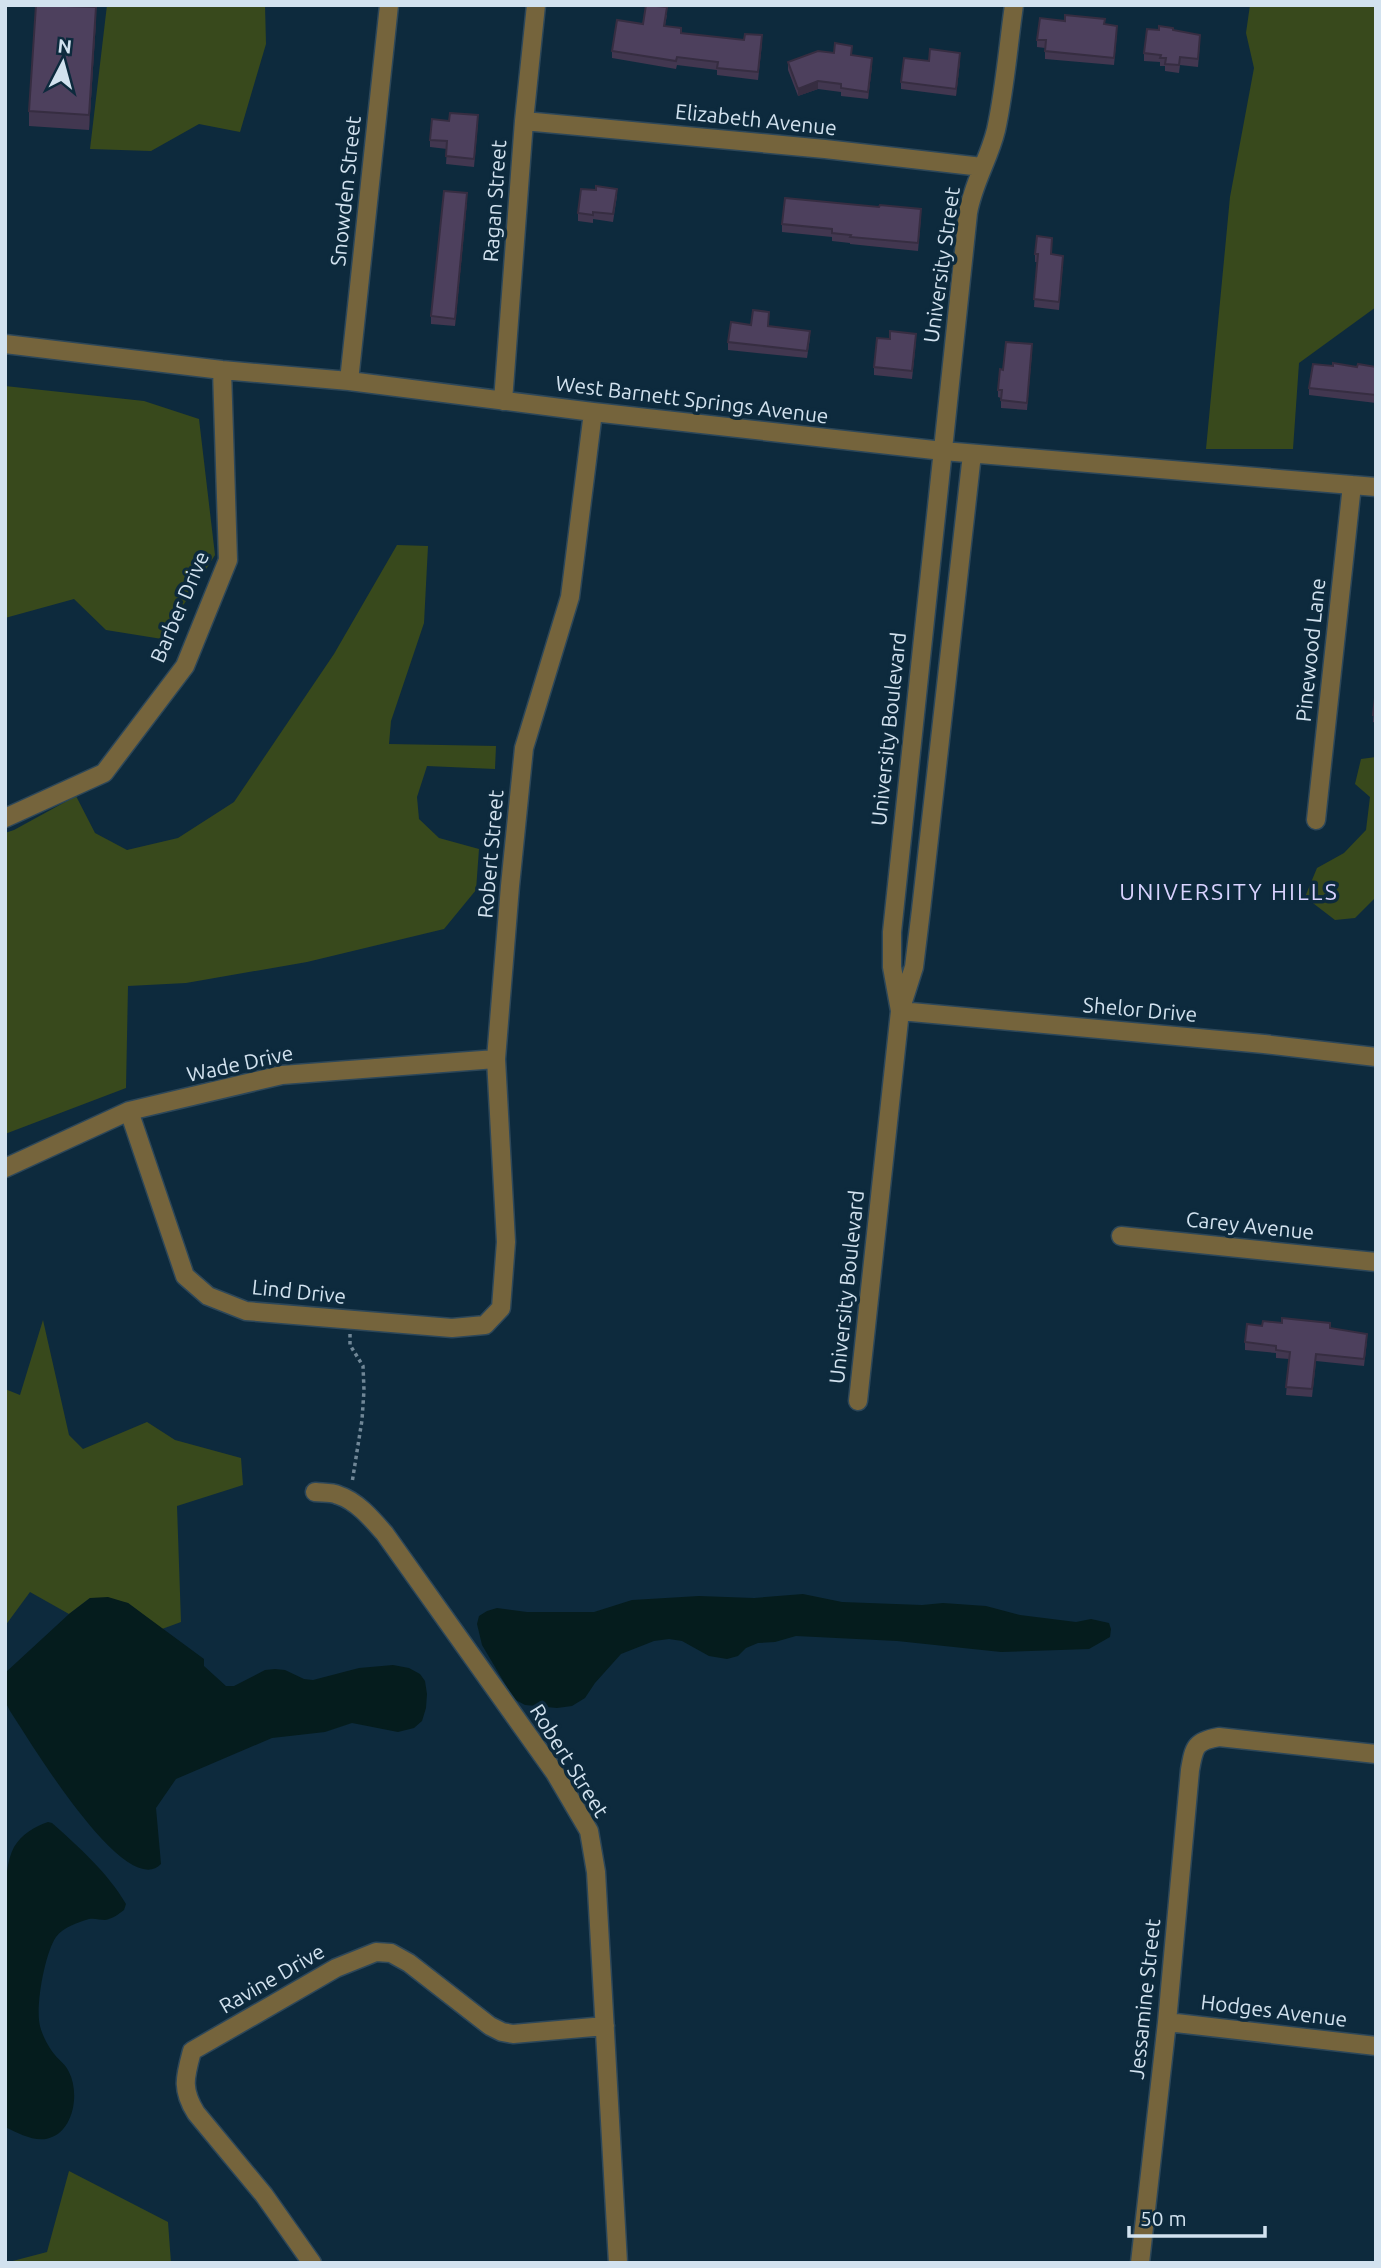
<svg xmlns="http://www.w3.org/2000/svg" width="1381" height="2268" font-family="Ubuntu,sans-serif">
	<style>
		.green { fill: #38491c }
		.water { fill: #051c1d }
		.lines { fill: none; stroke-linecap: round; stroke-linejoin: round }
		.minor-casing { stroke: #2d4759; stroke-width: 21 }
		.path { stroke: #708797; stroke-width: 3.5; stroke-dasharray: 3.5 3.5; stroke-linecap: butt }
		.minor { stroke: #75643c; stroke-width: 18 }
		.wall { fill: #423750 }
		.shaded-wall { fill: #362d41 }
		.building { fill: #4d405d; stroke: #362d41; stroke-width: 2 }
		.labels { text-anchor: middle; stroke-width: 7; stroke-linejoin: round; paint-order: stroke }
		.street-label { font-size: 21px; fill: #d2e2ef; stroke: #0d2a3d }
		.neighbourhood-label { font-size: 23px; letter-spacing: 2px; fill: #d9d3ff; stroke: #0d2a3d }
	</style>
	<rect width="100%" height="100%" fill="#0d2a3d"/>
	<path class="green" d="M107,5h158l1,39 -26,88 -41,-8 -48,27 -61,-2z
		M1250,5h126v302l-77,56 -6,86h-87l24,-252 24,-129 -8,-35z
		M5,386l139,15 55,18 16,136 -53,84 -56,-9 -32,-31 -69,19z
		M397,545l31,1 -4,77 -33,98 -2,23 107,2 -1,23 -68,-3 -10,31 2,22 20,19 40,11 -3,41 -32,39 -137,33 -121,21 -58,3 -2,102 -121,46v-301l9,-3 62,-34 19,37 32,17 51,-12 56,-36 100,-148z
		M1376,757v140l-21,21 -20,2 -30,-23 12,-29 27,-15 22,-23 4,-33 -15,-13 6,-25z
		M43,1320l26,115 14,14 64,-27 28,18 66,18 2,27 -66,21 4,116 -19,7 -34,-26 -38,-5 -21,16 -39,-22 -25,34v-237l15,6z
		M69,2171l99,51 3,41h-166l42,-11z"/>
	<path class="water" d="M803,1594l39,8 80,3 21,-2 43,3 34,9 56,7 15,-3 18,4 2,6 -1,8 -21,12 -88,3 -104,-11 -101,-5 -21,6 -17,1 -12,5 -8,8 -11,3 -18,-3 -27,-15 -13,-2 -15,2 -33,13 -26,29 -10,15 -13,8 -15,2 -32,-3 -11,-6 -32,-54 -5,-21 2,-8 8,-5 10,-3 30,4h67l38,-12 67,-4 55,2z
		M108,1597l20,6 76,56v7l22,20h8l31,-16 10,-1 10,1 19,9 9,1 46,-12 34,-3 16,3 11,6 5,7 2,13 -1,14 -4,13 -8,7 -16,4 -46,-9 -27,9 -53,6 -96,41 -20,29 5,56c-36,38 -134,-128 -151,-153l-5,-10v-28l64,-59 21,-16z
		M48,1822l4,1c27,24 56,50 74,81l-2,6c-5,4 -12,9 -19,10 -5,0 -10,-2 -16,-1 -10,3 -26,8 -33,18 -11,16 -21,70 -16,89 2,9 9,22 15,29 4,5 11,10 14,17 11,21 5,62 -23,67 -14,2 -28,-6 -41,-12 0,-56 0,-112 2,-168 0,-29 -7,-86 7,-112 7,-12 21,-21 34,-25z"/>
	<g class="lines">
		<defs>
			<path id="minor" d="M524,121l301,28 157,18
				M5,344l217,26 127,11 244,31 350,39 433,36
				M349,381l40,-376
				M503,401l21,-280 12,-116
				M5,818l99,-45 81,-107 43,-106 -6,-190
				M1316,820l36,-335
				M900,1011l-8,-44v-35l76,-719c5,-30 21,-54 28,-83 9,-41 12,-83 18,-125
				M900,1011l364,33 112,13
				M129,1111l56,165 23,20 38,15 206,17 33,-3 16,-17 5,-66 -10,-183 14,-173 14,-138 46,-151 23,-185
				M5,1168l124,-57 153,-36 214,-16
				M1121,1236l255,26
				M858,1401l42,-390 14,-44 7,-57 51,-456
				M315,1492c7,1 16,0 23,3 19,6 34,24 47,39l170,239 34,58 7,41 22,391
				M1167,2022l209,24
				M312,2263l-48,-68 -68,-82c-15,-24 -11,-36 -4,-62l144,-83 40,-16 15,1 18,10 81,63 12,6 11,2 92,-8
				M1140,2263l27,-241 23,-252c4,-23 5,-29 29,-33l157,17"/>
		</defs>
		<use href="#minor" class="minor-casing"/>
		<path class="path" d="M350,1334v11l13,21 1,24 -2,30 -10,63"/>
		<use href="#minor" class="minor"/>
	</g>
	<path class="wall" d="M667,15l-2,11 16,7 81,10 -4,37 -41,-5v-5l-40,-5 -1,4 -64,-11v-7l31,-27z
		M96,21l-7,109 -60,-4v-15z
		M1105,24l12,9 -3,32 -69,-6v-11l-8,-1v-7z
		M1173,30l27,12 -2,25 -18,-2 -1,8 -14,-2v-5h-5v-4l-16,-1v-8z
		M852,55l20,11 -4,33 -27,-3v-4l-23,-3 -20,7 -10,-26v-8z
		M960,61l-4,35 -55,-7v-7z
		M478,123l-4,44 -28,-3 1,-15 -17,-2v-7z
		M596,190l21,6 -4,26 -20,-3v4l-15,-2v-8z
		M467,201l-12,125 -24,-2v-8z
		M921,217l-3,34 -68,-7v-1l-18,-2v-4l-50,-5v-8z
		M1052,245l-1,9 12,9 -4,47 -25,-3 3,-45h-2v-8z
		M769,320l-1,6 42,12 -3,20 -79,-8v-8l23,-17z
		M916,341l-4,38 -38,-4v-8z
		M1032,352l-5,58 -26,-2v-10l-3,-1v-7l5,-20z
		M1333,366l43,1v36l-67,-8v-7z
		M1376,689v34l-3,-1z
		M1262,1326l68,2 37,13 -3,25 -48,-5 -4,36 -26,-2 3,-36 -13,-1v-5l-31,-3v-8z"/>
	<path class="shaded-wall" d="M96,7v14l-7,109v-15z
		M960,53v8l-4,35v-7z
		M872,58v8l-4,33v-7z
		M818,81v8l-20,7v-7z
		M467,193v8l-12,125v-7z"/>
	<path class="building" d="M36,5l60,2 -7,108 -60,-4z
		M646,5l21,2 -3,19 17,2v5l63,7 1,-6 17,1 -4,37 -41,-4 1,-6 -41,-5 -1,4 -64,-10 5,-31 26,4z
		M1065,15l40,4 -1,5 13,2 -3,32 -69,-7 1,-11h-9l3,-22 25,3z
		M1159,26l14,2v2l27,5 -2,24 -18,-2 -1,8 -14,-1 1,-6h-6l1,-3 -17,-2 3,-24 12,1z
		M835,43l17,3 -1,9 21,3 -4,34 -27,-4v-4l-23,-3 -20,8 -10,-27 30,-11 16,2z
		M930,49l30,4 -4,36 -55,-7 3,-24 25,3z
		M450,113l28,2 -4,44 -28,-3 1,-15 -17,-1 2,-21 17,2z
		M596,186l21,3 -4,25 -20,-2v3l-15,-2 3,-24 15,1z
		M444,191l23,2 -12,126 -24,-3z
		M785,198l94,9 1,-2 41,4 -3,34 -68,-6 1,-2 -19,-2v-4l-50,-5z
		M1037,236l15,2 -1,16 12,2 -4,46 -25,-3 4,-45h-3z
		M753,310l16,2 -1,14 42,5 -3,20 -79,-9 3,-20 20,3z
		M890,331l26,3 -4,37 -38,-4 3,-29 13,1z
		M1006,342l26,2 -5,59 -26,-3 1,-10h-4l2,-21 3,1z
		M1333,363l24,4 1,-3 18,3v28l-67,-7 4,-24 20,2z
		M1376,689v26h-3z
		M1282,1318l48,5v5l37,6 -3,25 -48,-5 -4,35 -26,-2 4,-35 -14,-2v-4l-31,-4 2,-18 15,2 1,-5 19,2z"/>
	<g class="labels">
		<g class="street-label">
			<text transform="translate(756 120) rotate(6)" y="7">Elizabeth Avenue</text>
			<text transform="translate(346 191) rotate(-84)" y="7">Snowden Street</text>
			<text transform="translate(495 201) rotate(-86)" y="7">Ragan Street</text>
			<text transform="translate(942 265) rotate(-82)" y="7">University Street</text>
			<text transform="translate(692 400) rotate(7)" y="7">West Barnett Springs Avenue</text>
			<text transform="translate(180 607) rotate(-67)" y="7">Barber Drive</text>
			<text transform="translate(1311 650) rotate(-84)" y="7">Pinewood Lane</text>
			<text transform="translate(889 729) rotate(-84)" y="7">University Boulevard</text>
			<text transform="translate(491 854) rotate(-85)" y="7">Robert Street</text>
			<text transform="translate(1140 1010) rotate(5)" y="7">Shelor Drive</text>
			<text transform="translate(240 1064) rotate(-12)" y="7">Wade Drive</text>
			<text transform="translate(1250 1226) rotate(6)" y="7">Carey Avenue</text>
			<text transform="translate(847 1287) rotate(-84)" y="7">University Boulevard</text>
			<text transform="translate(299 1292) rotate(6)" y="7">Lind Drive</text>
			<text transform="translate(569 1761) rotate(58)" y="7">Robert Street</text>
			<text transform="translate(272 1979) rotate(-30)" y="7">Ravine Drive</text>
			<text transform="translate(1145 1999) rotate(-84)" y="7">Jessamine Street</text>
			<text transform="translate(1274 2011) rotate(7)" y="7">Hodges Avenue</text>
		</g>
		<g class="neighbourhood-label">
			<text x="1229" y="900">UNIVERSITY HILLS</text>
		</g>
	</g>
	<rect width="1381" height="2268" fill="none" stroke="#d2e2ef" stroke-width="14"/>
	<g transform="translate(63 63) rotate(6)" stroke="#0d2a3d" stroke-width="5" paint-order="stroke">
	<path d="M0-5L12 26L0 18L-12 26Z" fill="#d2e2ef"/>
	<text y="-10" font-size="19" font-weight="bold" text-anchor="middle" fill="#d2e2ef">N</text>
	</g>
	<path d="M1129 2226v10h136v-10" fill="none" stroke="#d2e2ef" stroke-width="3.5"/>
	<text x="1140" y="2226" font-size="21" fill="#d2e2ef" stroke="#0d2a3d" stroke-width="5" paint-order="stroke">50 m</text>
</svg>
